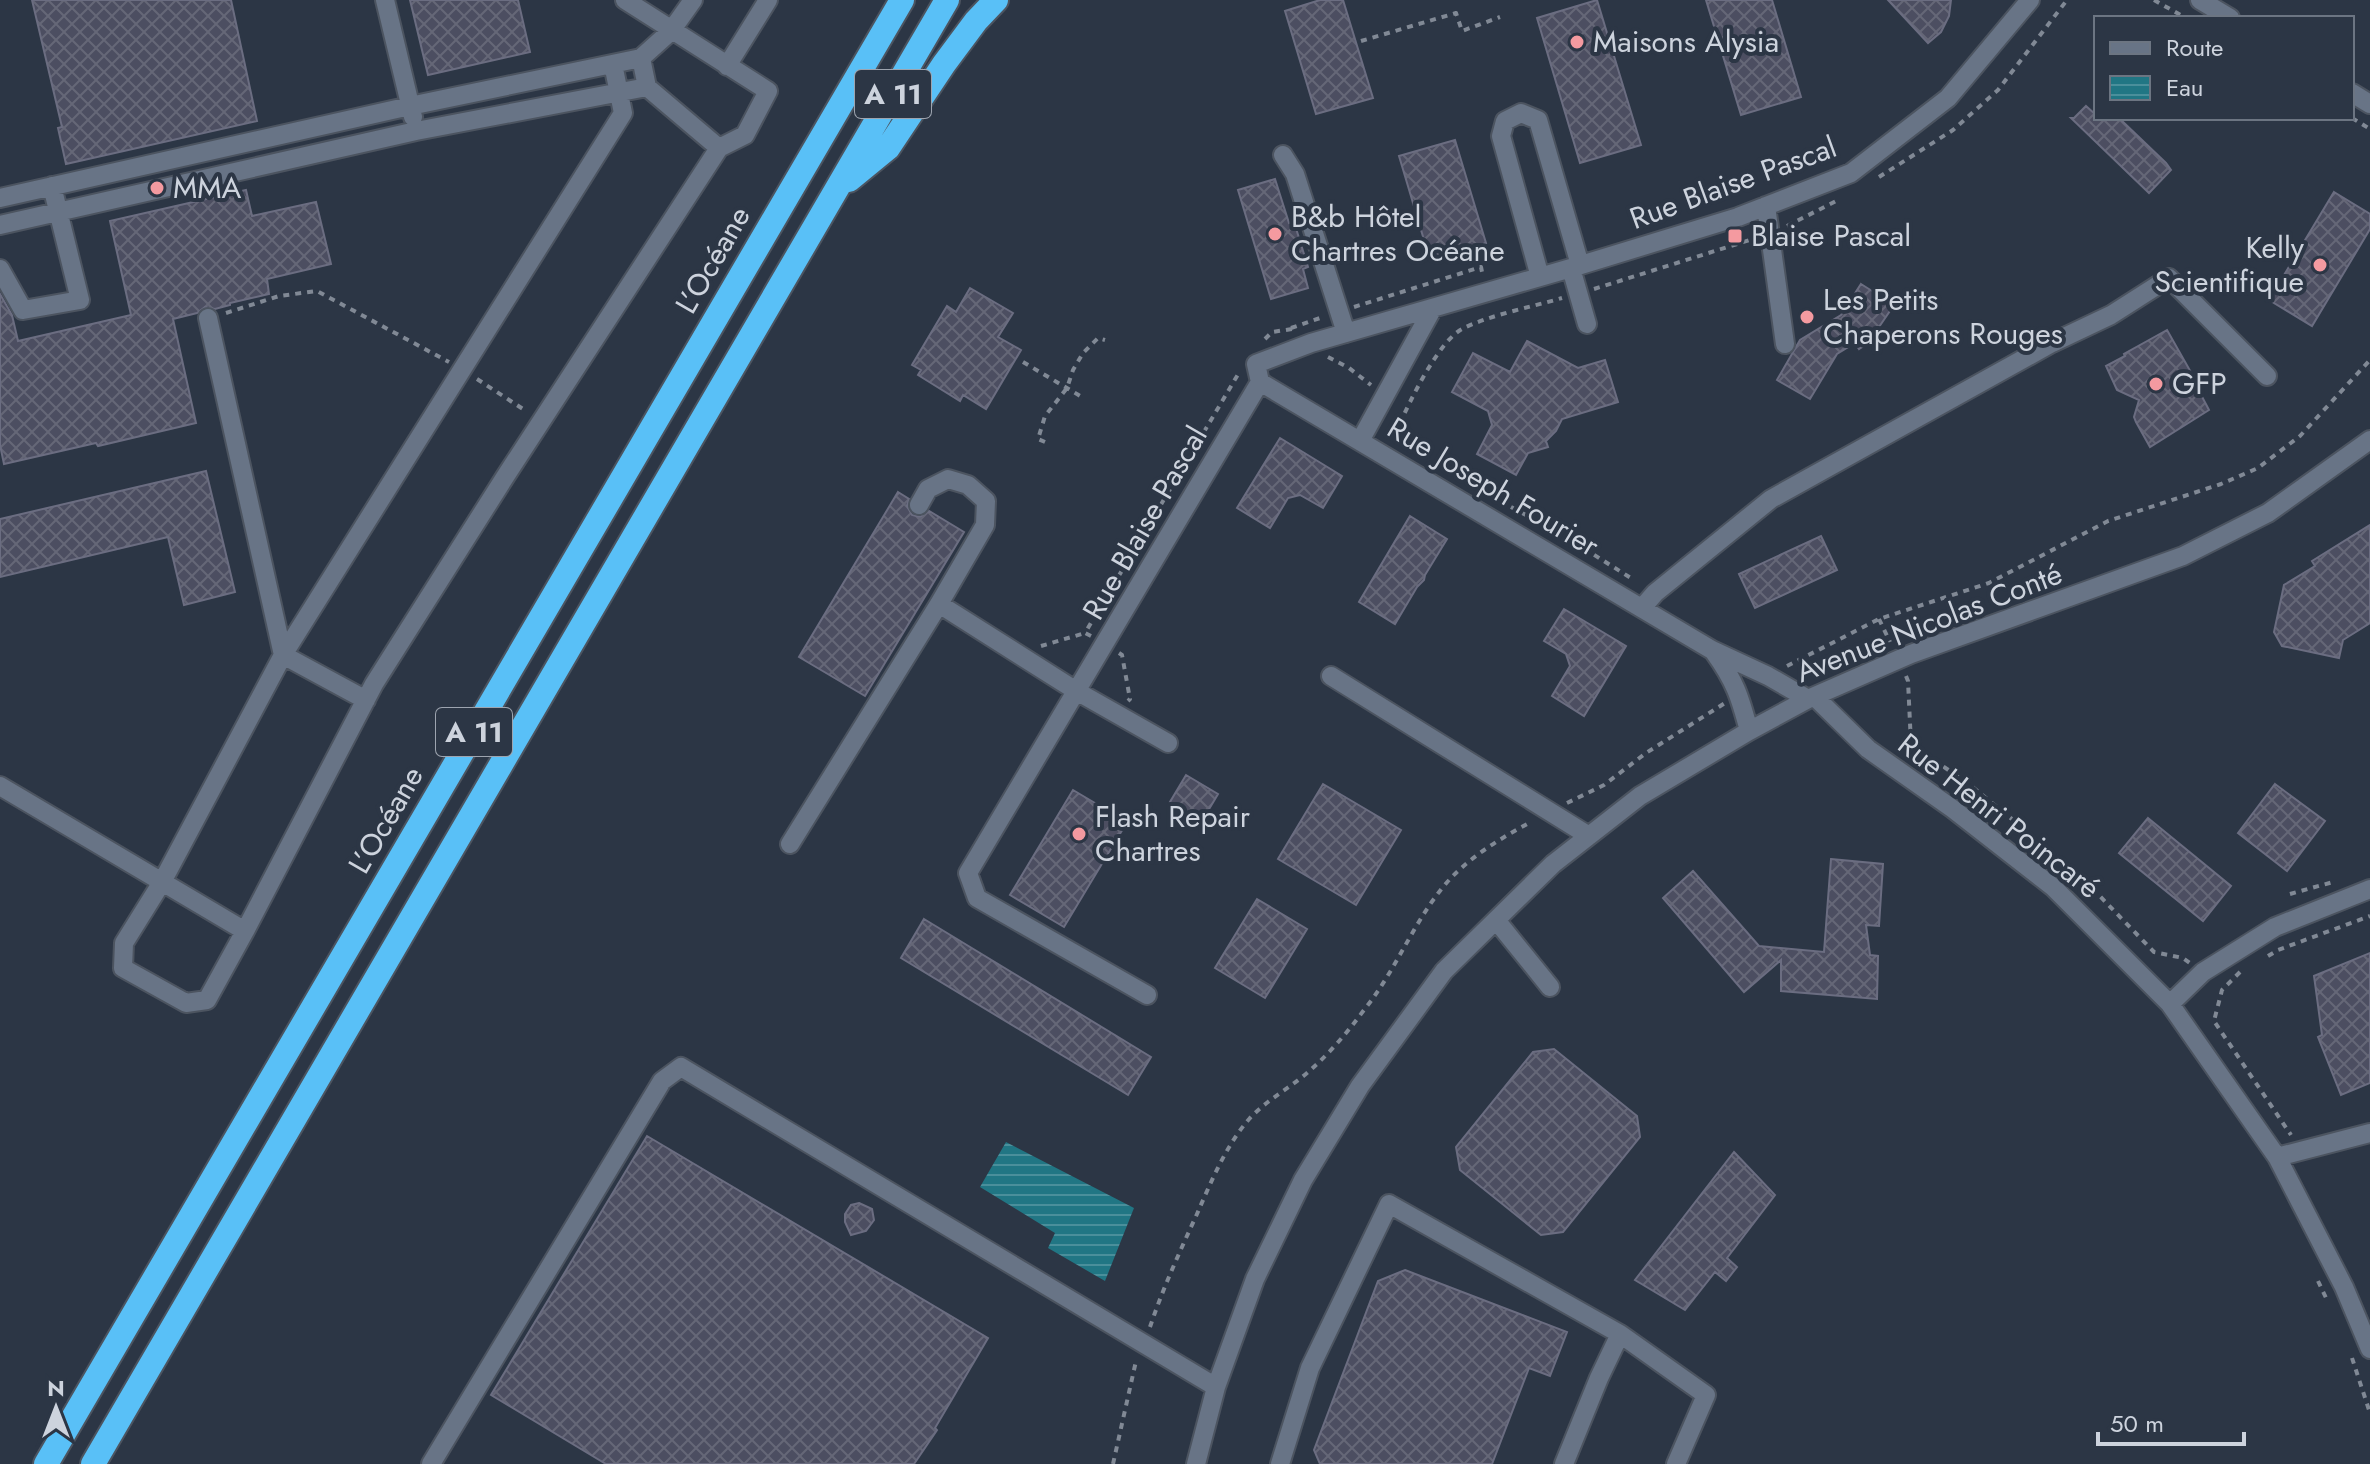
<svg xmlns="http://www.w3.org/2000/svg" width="2370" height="1464" font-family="Jost,sans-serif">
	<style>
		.water { fill: url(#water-rules) }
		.building { fill: url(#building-cross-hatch); stroke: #6b6d81; stroke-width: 2 }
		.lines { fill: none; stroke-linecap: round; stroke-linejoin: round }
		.minor-casing { stroke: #4c5460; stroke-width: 22 }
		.highway-casing { stroke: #4c5460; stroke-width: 28 }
		.path { stroke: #818995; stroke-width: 4; stroke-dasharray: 6 6; stroke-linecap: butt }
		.minor { stroke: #687486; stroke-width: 18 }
		.highway { stroke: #59c0f7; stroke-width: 24 }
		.poi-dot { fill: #f49aa0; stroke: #2c3645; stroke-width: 3 }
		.labels { text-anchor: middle; stroke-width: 8; stroke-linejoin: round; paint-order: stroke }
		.shield { fill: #2c3645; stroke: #9da4af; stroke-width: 2 }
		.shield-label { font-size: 28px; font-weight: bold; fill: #cdd3dd }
		.poi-label { font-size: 30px; fill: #cdd3dd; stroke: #2c3645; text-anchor: start }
		.street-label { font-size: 30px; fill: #cdd3dd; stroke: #2c3645 }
	</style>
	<defs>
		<pattern id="water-rules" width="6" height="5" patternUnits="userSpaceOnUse" patternTransform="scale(2)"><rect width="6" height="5" fill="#217684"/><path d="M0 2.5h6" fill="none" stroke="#4a8f9b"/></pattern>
		<pattern id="building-cross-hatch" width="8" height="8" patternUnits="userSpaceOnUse" patternTransform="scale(2)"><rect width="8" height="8" fill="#4c4e61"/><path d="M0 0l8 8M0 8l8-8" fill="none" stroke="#656777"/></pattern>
	</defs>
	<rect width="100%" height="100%" fill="#2c3645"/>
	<path class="water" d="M1006,1142l128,66 -29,73 -57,-33 7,-15 -75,-46z"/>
	<path class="building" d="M32,0h199l26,121 -191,43 -8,-36 4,-1z
		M410,0h108l12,52 -102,23z
		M1320,0h23l30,98 -57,16 -31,-103z
		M1597,0l44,145 -61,18 -43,-145z
		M1706,0h66l29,97 -60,18z
		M1888,0h63l-2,16 -8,16 -13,11z
		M2086,106l10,9v3h23l47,45 5,7 -22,23 -78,-75h3z
		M1455,140l31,103 -56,17 -31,-104z
		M1275,179l14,44 5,-1 14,45 -5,2 5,19 -37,11 -33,-109z
		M246,190l6,26 64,-14 15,62 -64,15 2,15 -39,9v2l-15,4 -10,-2 -8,6 -24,6 23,104 -98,23 -2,-3 -92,21 -4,-19v-151l12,21 6,26 113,-26 -21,-94z
		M2334,192l36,22v15l-58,97 -43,-26z
		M1861,284l33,21 -26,38 -9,6 -4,-6 -18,11 -27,45 -33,-19 23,-40 41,-25z
		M970,288l43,25 -15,24 23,13 -35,59 -23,-14 -3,6 -42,-26 3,-5 -9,-5 35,-59 9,6z
		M2167,330l34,60 -2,1 10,19 -59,37 -14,-25 -2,-5 5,-17 -22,-10 -11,-24 19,-10 -1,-2z
		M1527,341l51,27 27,-8 13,42 -56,17 -6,12 -10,10 2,6 -20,6 -12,22 -39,-21 15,-29 -4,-14 -36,-19 21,-39 37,19z
		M1280,438l62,38 -19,32 -23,-13 -12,3 -18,30 -33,-20z
		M206,471l29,121 -51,13 -16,-68 -168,40v-58z
		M898,492l11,7 -2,7 5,9 8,2 9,-6 35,21 -99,164 -66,-39z
		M1410,516l37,23 -22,36 -1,5 -7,7 -22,37 -36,-22z
		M2370,525v98l-27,17 -4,18 -57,-12 -8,-14 10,-47 31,-19 -3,-5z
		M1821,536l16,34 -82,38 -16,-34z
		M1564,609l62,37 -42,70 -32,-20 18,-30 -4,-12 -22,-13z
		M1186,775l32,19 -16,27 -32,-19z
		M1323,784l78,46 -45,75 -78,-46z
		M2275,784l50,37 -38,50 -49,-38z
		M1073,790l54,32 -63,105 -54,-32z
		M2148,818l83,68 -28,35 -84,-68z
		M1831,859l52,5 -4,62 -13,-1 4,30 8,1 -1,43 -96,-8v-31l-37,32 -81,-94 30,-27 66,75 65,6z
		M1257,899l50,30 -42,69 -50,-30z
		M924,919l227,138 -23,38 -227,-137z
		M2370,953v130l-29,12 -23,-58 4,-2 -8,-59z
		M1554,1049l83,67 3,21 -77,95 -22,3 -81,-65 -4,-23 77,-95z
		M647,1136l341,202 -53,90 2,2 -23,34h-308l-115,-69z
		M1734,1152l41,43 -48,63 10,9 -11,14 -11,-9 -30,38 -50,-30z
		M859,1203l13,6 2,11 -8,11 -15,4 -6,-13v-8l6,-9z
		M1405,1270l162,62 -17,44 -21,-8 -37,96h-172l-6,-14 64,-169z"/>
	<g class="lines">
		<defs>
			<path id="minor" d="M385,0l28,117
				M2200,0l30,18
				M641,58l6,29 72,61
				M727,66l41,-66
				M2352,93l18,11
				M1283,155l12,19 51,159
				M0,198l410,-92 231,-48 30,-27 22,-31
				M1766,206l19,138
				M0,225l416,-94 231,-44
				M1571,268l16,56
				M0,269l23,41 57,-10 -28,-114
				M1540,277l-39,-141 4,-15 16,-8 17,7 42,145
				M208,318l75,337 83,45
				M1360,441l73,-133
				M939,604l139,88 90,51
				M1642,608l13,-15 116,-94 281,-156 59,-28 58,-37 98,98
				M1714,652c21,29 26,45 35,79
				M1331,676l258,160
				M1815,697l53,52 85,60 100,78 117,117 107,153 67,130 26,62
				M1808,699l-40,-23 -56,-26 -452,-268 -4,-18 55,-21 260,-75 167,-51 113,-44 97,-75 82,-98
				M0,786l245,145 129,-247 131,-207 214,-329 26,-13 23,-44 -143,-91
				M790,844l149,-240 46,-79 1,-24 -18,-16 -20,-6 -20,10 -9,16
				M1496,920l54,67
				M245,931l-38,69 -21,3 -63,-35 1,-25 38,-61 121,-227 340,-542 -10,-49
				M1147,995l-170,-97 -9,-25 292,-491
				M2170,1004l33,-32 72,-45 95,-38
				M2277,1157l93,-24
				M431,1464l231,-383 19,-14 535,320
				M1196,1464l20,-77 39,-108 48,-99 57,-94 84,-115 109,-107 87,-68 109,-65 59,-32 103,-45 272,-98 85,-43 102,-73
				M1280,1464l30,-96 79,-164 231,130 86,61 -30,69
				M1564,1464l35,-86 21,-44"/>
			<path id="highway" d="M849,180l39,-32 56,-84 32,-43 20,-21
				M46,1464l856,-1464
				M93,1464l854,-1464"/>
		</defs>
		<use href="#minor" class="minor-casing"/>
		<use href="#highway" class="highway-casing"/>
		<path class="path" d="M2154,0l32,18
			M1361,41l95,-28 6,18 38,-14
			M2352,118l18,11
			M1879,177l74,-47 45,-40 69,-90
			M1787,226l53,-27
			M1594,289l159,-50
			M1354,307l127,-40 2,10
			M226,313l53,-17 38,-5 132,71
			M1291,328l32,-11
			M1265,339l7,-7 20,-3
			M1328,357l21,11 22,17
			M1023,362l59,35
			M477,379l49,32
			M1045,442l-7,-3 7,-23 22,-28 6,-18 10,-17 15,-15 7,2
			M1407,446l-8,-20c10,-24 40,-85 63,-97 27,-14 70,-22 100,-31
			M1511,507l50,27 73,46
			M1879,619l11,23
			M1091,636l-6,-3 155,-262
			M1041,646l44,-13
			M1119,653l3,2 8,44 -2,2
			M1787,666l92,-47 110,-36 119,-62 113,-37 37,-16 42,-32 70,-76
			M1906,676l2,5 3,63 59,41 75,61
			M1567,803l37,-18 42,-32 79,-50
			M2039,852l6,-6 46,41 63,65 29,6 7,5
			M2290,894l43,-12
			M2268,956l10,-6 92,-34
			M2240,972l-18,18 -8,31 77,114
			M2318,1281l10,21
			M1150,1327c13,-39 30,-76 47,-113 14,-32 29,-69 53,-96 17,-18 38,-29 57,-45 22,-19 40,-40 57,-63 31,-38 48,-85 79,-123 23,-28 56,-48 88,-65
			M2352,1358l18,55
			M1113,1464l23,-103"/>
		<use href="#minor" class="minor"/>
		<use href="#highway" class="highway"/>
	</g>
	<g class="poi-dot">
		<circle cx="1577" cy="42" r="8"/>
		<circle cx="157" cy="188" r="8"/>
		<circle cx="1275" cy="234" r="8"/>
		<rect x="1727" y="228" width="16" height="16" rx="4"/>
		<circle cx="2320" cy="265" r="8"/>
		<circle cx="1807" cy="317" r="8"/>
		<circle cx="2156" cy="384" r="8"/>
		<circle cx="1079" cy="834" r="8"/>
	</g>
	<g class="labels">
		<g class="shield">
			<rect x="855" y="70" width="76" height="48" rx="6"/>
			<rect x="436" y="708" width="76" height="48" rx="6"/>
		</g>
		<g class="shield-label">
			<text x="893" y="104">A 11</text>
			<text x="474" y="742">A 11</text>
		</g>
		<g class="poi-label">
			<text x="1593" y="52">Maisons Alysia</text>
			<text x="173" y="198">MMA</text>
			<text x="1291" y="227">B&amp;b Hôtel<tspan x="1291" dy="34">Chartres Océane</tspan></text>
			<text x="1751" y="246">Blaise Pascal</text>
			<text x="2304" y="258" text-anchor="end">Kelly<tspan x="2304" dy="34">Scientifique</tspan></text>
			<text x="1823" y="310">Les Petits<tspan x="1823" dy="34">Chaperons Rouges</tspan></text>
			<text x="2172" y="394">GFP</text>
			<text x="1095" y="827">Flash Repair<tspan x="1095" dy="34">Chartres</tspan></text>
		</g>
		<g class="street-label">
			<text transform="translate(1733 183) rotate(-20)" y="10">Rue Blaise Pascal</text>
			<text transform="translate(713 260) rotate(-60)" y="10">L’Océane</text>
			<text transform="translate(1493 487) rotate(31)" y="10">Rue Joseph Fourier</text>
			<text transform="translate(1145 523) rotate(-60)" y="10">Rue Blaise Pascal</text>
			<text transform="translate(1929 623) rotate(-21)" y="10">Avenue Nicolas Conté</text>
			<text transform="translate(1999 816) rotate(38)" y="10">Rue Henri Poincaré</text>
			<text transform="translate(386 820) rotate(-60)" y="10">L’Océane</text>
		</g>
	</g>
	<rect x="2094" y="16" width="260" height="104" fill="#2c3645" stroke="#6c7582" stroke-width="2"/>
	<rect x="2110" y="42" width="40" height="12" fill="#687486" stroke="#6c7582" stroke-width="2"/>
	<text x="2166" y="56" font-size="24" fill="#cdd3dd">Route</text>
	<rect x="2110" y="76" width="40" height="24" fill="url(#water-rules)" stroke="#6c7582" stroke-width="2"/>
	<text x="2166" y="96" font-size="24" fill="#cdd3dd">Eau</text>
	<g transform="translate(56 1408)" stroke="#2c3645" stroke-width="6" paint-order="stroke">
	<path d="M0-6L14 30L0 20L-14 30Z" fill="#cdd3dd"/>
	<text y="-12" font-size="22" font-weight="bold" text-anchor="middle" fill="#cdd3dd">N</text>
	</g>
	<path d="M2098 1432v12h146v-12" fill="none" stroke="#cdd3dd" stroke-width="4"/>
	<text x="2110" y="1432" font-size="24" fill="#cdd3dd" stroke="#2c3645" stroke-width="6" paint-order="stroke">50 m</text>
</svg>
